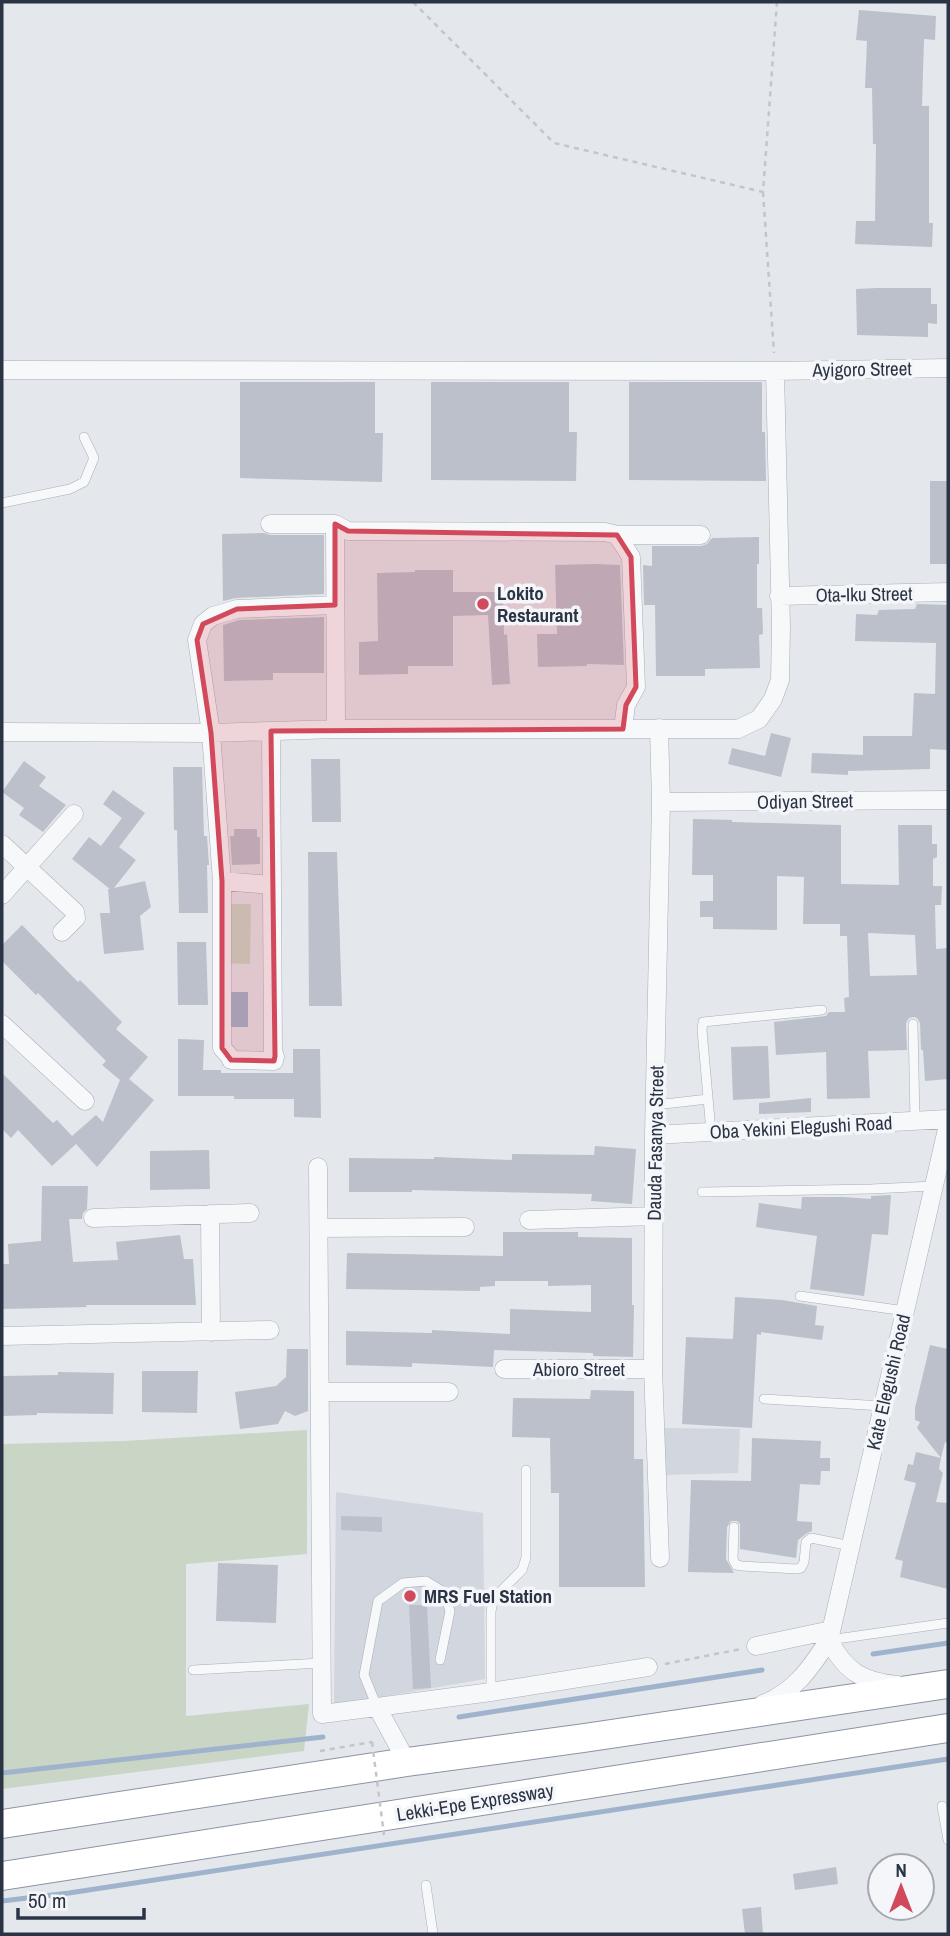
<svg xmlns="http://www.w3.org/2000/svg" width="950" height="1936" font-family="'Archivo Narrow',sans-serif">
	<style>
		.built { fill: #d2d6de }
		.green { fill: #c9d6c5 }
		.water { fill: #9fb4cc }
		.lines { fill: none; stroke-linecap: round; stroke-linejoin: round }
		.stream { stroke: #9fb4cc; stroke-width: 5 }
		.building { fill: #bbc0ca; fill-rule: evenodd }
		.service-casing { stroke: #a9aeb7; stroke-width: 10 }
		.minor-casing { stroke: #a9aeb7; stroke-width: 19 }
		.trunk-casing { stroke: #8b94a3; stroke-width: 30 }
		.path { stroke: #c2c5cb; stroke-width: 2.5; stroke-dasharray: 5 5; stroke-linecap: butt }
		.service { stroke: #f7f8fa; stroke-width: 9 }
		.minor { stroke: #f7f8fa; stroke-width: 18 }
		.trunk { stroke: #fff; stroke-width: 28 }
		.path-bridge { stroke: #c2c5cb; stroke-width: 2.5; stroke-dasharray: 5 5; stroke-linecap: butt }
		.marked { fill: #d1495b; fill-opacity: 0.2; stroke: #d1495b; stroke-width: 5; stroke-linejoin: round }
		.poi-dot { fill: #d1495b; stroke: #f4f6f9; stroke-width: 2.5 }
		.labels { text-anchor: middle; stroke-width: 7; stroke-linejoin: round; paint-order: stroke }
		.street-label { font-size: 19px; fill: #2b3445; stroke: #f4f6f9 }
		.poi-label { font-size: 19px; font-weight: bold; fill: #2b3445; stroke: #f4f6f9; text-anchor: start }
	</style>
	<rect width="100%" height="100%" fill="#e4e7ec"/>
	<path class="built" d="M664,1428l76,1 -2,44 -74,2z
		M336,1492l147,21 2,166 -151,26z"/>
	<path class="green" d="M221,904h30l-1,60 -30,-1z
		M307,1430v124l-121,10v152l123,-12 -5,47 -302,38v-345l122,-3z"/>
	<path class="water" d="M228,992h20v35h-20z"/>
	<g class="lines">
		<path class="stream" d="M873,1654l75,-11
			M459,1717l303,-47
			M2,1773l321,-36
			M2,1901l67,-8 879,-134"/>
	</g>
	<path class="building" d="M859,10l77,6 -1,24 -11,-1 -2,67h7v117h4l-1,24 -77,-3 1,-23h19l1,-77h-3l-1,-56h-7l2,-47 -11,-1z
		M877,288h54v16h6v20l-9,-1v14l-71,-2 -1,-46z
		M240,382h135v51h8l-1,49 -142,-4z
		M431,382h138v50h8l-1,49 -145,-1z
		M629,382h133v50h3l1,49 -137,-1z
		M930,481h18v83h-18z
		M264,533l6,2h54v59l-88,4 -13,3 -1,-67z
		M759,537v27h-2v44h5l1,26 -4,1 1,33 -55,1v7h-49l-1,-71h-11l-1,-40 9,1v-20h49l6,-2 5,-6z
		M596,564l24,1 4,100 -37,-1v2l-49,1 -1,-33h20l-2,-69z
		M415,570h38v22h50l1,43 3,-1 3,50 -18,1 -4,-70 -35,1v50h-45v8l-49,1v-33l19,-1 -1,-68 38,-1z
		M917,604l31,1v145l-18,-1v20l-82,2v4l-37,-2 1,-20 51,2v-19h49l2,-43 21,1 1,-51 -81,-2 1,-27 21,1 2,-5 36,-1z
		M324,617v56h-51v7l-49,1 -1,-56 16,-5z
		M771,733l20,5 -10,39 -53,-13 4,-16 33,8z
		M311,759h29l1,63h-29z
		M24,761l22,16 -7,9 27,19 -23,27 -24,-17 5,-7 -22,-16z
		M173,767h29l2,69h3l2,29h-2l1,48h-29l-2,-83h-3z
		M113,790l32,23 -26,34 17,13 -22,28 31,-7 6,26 -11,9 4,34 -40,4 -4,-41h10l-2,-24h2l-38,-30 17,-22 12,9 21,-28 -19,-14z
		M693,819l39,1v2l109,3v59l58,1 -1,-60h34v19h5v13l-4,2v27h9l-1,19h-6l1,44 12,-1v131l-23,2 -2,-31h-2l-1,-27 -3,-5 -3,-1 -5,1 -3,5 1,27 -39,1 2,47 -43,1 -1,-47 -50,3 -2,-33 52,-6 3,-4h16l-1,-14 5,-1 -2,-61h-7v-12h-37l1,-47 -27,-1v54l-64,-1v-12h-13v-16h13v-26h-21zM868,933l47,2 2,40 -47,1z
		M234,829h23v8h3v27l-28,1 -2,-29h4z
		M308,852h29l5,154h-33z
		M22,925l56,57 2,-2 42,42 -6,7 32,28 -19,22 25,21 -57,67 -21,-23 -24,22 -34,-36 -7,8 -9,-9v-56l51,50 4,-3 15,16 24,-21 7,7 17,-42 -18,-15 4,-4 -68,-68 -2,2 -34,-34v-16z
		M177,942h29l2,63h-30z
		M178,1039l26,1 -1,30h18v3h72v-24h27l1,69 -27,-1v-18h-60v-3h-56z
		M768,1046l2,52 -37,2 -2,-53z
		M811,1098v14l-52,2v-11z
		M595,1146l41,3 -4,55 -41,-3 1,-7 -180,-4v2h-63v-34l85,1v-2l78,3v-6l82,1z
		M209,1150l1,39 -60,1v-39z
		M42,1186h46l-1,23 -4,4 -1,6h-13l4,43 45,-2 -2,-18 64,-7 4,24h9l3,46h-110l1,2 -84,2 -1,-45h7l-1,-20 33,-3z
		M891,1195l-3,40 -16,-1 -8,62 -54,-7 7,-53 -61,-9 3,-24 42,6 1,-12h41l28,2v-3z
		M503,1232h75v5l54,1v67h2l-1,52 -40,-1v-3l-99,-3 -1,17 -81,-4v4l-66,-2v-34l86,2v-3l78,4v-25l81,3v-27l-43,1v-5h-53v5l-15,1v4l-134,-2 1,-36 156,3z
		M735,1297l47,3 35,6 -2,19 9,1 -2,14 -61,-8v3l-4,-1 -5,94 -70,-4 4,-87 47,2z
		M930,1345l18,4v94l-3,-1 -4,16 -24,-30 3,-6 -5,-2v-12z
		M287,1349h21v62l-13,5 -10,-5 -7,13 -38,5 -5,-37 41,-6 10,-9z
		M142,1371h56l-1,42 -55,-1z
		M58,1372l56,1 -1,41 -76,-1v2l-35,1v-40l56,-1z
		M591,1390l43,1v68h9l2,128h-86v-94h-8l-1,-55 -38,-1 1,-39 77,1z
		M752,1438l69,3 -1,17h10v13h-9l-1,14 -20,-1 -3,37 15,1v9l-5,2 -9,7 -2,18 -56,-9v-25l-3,-3h-6l-4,6 -1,32 8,14 -46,-1 3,-92 60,1z
		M916,1452l25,6 -2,11 4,4 -7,29 12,1v86l-48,-12 3,-16 -8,-2 21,-76 -12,-3 4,-16 5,1z
		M341,1516l41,1v15l-41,-2z
		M218,1563l60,2 -2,58 -60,-2z
		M409,1605h18l4,83 -18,1z
		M836,1867l2,17 -43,6 -2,-16z
		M761,1907l2,27h-18l-3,-25z"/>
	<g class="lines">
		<defs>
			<path id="service" d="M2,503l68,-14 14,-7 10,-24 -10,-21
				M913,1024l2,97
				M655,1105l53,-6
				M711,1132l-9,-102 1,-8 119,-12
				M702,1192l169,-3 63,-3
				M800,1296l105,15
				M764,1399l119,7
				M734,1527l-1,32 3,6 6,1 54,3 5,-1 3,-6 2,-20 5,-4 40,8
				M829,1640l119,-17
				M193,1670l128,-7
				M491,1692v-80l2,-13 29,-29 4,-12v-88
				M377,1707l-13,-32 14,-74 25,-18 23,-2 18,11 6,19 -10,49
				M942,1806l6,34
				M426,1885l7,49"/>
			<path id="minor" d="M2,370l773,1 173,-3
				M270,524h65l13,7 257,1 12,3h84
				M335,524l1,205
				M617,535l14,22 5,130 -10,18 -3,24
				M779,596l169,-4
				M659,728l2,74 -7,333 -1,234 7,189
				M271,731l2,322 2,3 -1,5 -43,-1 1,-1 -10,-11v-167l-11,-148 -14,-93 6,-16 10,-8 24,-7 98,-4
				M2,732l209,1 125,-4h402l21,-10 14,-20 7,-19 1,-53 -6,-256
				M661,802l287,-2
				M2,844l73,68 1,6 -14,14
				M222,881l50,4
				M2,895l72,-81
				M2,1024l83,77
				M654,1135l294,-16
				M318,1167l4,547 55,-7 30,55
				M210,1214l1,118
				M93,1218l157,-5
				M529,1220l125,-4
				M319,1228l146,-1
				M2,1336l268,-6
				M504,1369h149
				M320,1392h129
				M829,1640c16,31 33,42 69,45
				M756,1646l75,-16
				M763,1704c32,-12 48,-37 66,-64l119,-515
				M377,1707l114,-15 157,-25"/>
			<path id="trunk" d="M2,1824l405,-62 177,-24 364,-54
				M2,1876l946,-148"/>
		</defs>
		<use href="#service" class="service-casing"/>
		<use href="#minor" class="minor-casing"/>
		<use href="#trunk" class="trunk-casing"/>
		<path class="path" d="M413,2l141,141 209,49 14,-190
			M763,192l11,161
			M665,1664l76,-15
			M320,1751l52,-9"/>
		<use href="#service" class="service"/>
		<use href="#minor" class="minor"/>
		<use href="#trunk" class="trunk"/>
		<path class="path-bridge" d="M372,1742l12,93"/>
	</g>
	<path class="marked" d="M335,524l13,7 269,4 14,22 5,130 -10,18 -3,24 -352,2 4,325 -1,5 -43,-1 -9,-12v-167l-11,-148 -14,-93 6,-16 34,-15 98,-4z"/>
	<g class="poi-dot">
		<circle cx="483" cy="604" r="7"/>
		<circle cx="410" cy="1596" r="7"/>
	</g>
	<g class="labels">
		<g class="street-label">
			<text transform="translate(862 369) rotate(-1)" y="7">Ayigoro Street</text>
			<text transform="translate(864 594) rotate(-1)" y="7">Ota-Iku Street</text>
			<text transform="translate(805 801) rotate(-1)" y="7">Odiyan Street</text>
			<text transform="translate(801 1127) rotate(-3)" y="7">Oba Yekini Elegushi Road</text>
			<text transform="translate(655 1143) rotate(-89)" y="7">Dauda Fasanya Street</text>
			<text x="579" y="1376">Abioro Street</text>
			<text transform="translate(888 1382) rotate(-77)" y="7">Kate Elegushi Road</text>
			<text transform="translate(475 1802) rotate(-9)" y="7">Lekki-Epe Expressway</text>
		</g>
		<g class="poi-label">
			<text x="497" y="600">Lokito<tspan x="497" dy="22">Restaurant</tspan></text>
			<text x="424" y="1603">MRS Fuel Station</text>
		</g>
	</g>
	<rect width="950" height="1936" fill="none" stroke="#2b3445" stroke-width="7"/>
	<g transform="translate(901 1887)"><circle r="33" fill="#f4f6f9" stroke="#a4a8b1" stroke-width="2"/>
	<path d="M0-5L12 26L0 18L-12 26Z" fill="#d1495b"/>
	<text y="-10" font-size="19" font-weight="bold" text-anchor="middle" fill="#2b3445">N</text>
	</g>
	<path d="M18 1908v10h126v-10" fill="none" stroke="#2b3445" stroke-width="3.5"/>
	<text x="28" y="1908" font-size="21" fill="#2b3445" stroke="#f4f6f9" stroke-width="5" paint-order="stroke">50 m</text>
</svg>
